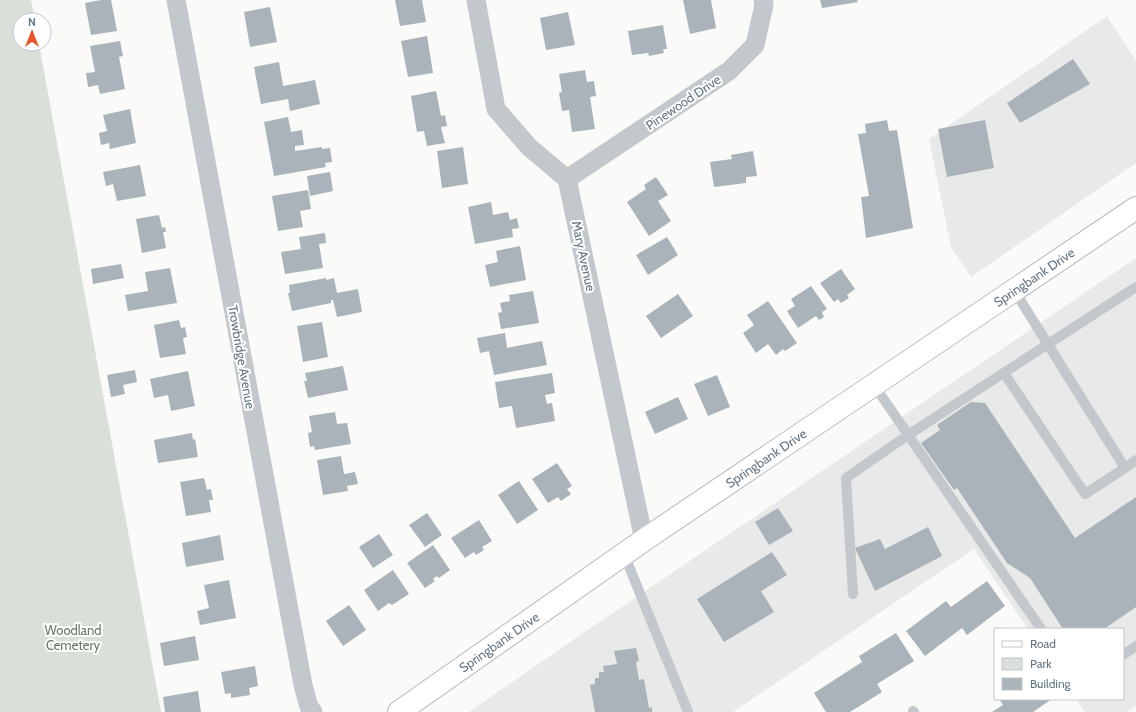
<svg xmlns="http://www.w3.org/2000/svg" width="1136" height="712" font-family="Cabin,sans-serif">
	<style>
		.built { fill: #e8e9e9 }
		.green { fill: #dadfd7 }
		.building { fill: #aab3b9 }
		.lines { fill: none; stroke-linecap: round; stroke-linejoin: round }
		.secondary-casing { stroke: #b3babf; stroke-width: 24 }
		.lane { stroke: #c3c8cc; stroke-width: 10 }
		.street { stroke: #c3c8cc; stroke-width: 19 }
		.secondary { stroke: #fff; stroke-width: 22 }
		.labels { text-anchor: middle; stroke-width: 4; stroke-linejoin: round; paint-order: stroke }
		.street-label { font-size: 13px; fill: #657683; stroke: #fff }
		.park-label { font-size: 13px; fill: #687a64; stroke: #fff }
	</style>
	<rect width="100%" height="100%" fill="#fafaf8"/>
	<path class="built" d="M1107,16l29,45v102l-165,114 -20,-30 -22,-108z
		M1136,258v448l-9,6h-42l-9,-13h47v-70h-95l-54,-80 -241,163h-264l104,-72z"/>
	<path class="green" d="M0,0h31l4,20h-15v24h19l122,668h-161z"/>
	<path class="building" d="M101,0h10l6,31 -26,4 -6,-32z
		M395,0h27l4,22 -26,4z
		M683,0h28l5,28 -26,6z
		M820,0h37l1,2 -36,6z
		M270,7l7,35 -27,5 -6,-35z
		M568,12l7,33 -29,5 -6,-32z
		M663,25l4,24h-4l1,4 -15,3 -1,-3 -16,2 -4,-24z
		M427,36l6,37 -25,4 -7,-36z
		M120,41l3,15 -4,1 6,32 -25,5 -2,-9 -10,2 -2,-14 9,-1 -5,-26z
		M1073,59l17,25 -70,39 -13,-20z
		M279,62l4,24 32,-6 5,24 -30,7 -2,-12 -27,5 -7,-37z
		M585,70l2,12 7,-1 2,15 -6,1 5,32 -23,3 -3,-22 -7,1 -3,-18 3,-1 -3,-18z
		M436,91l5,25 4,-1 2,11 -6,1 4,16 -18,3 -3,-15 -7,1 -6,-36z
		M130,109l6,34 -26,6 -1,-6 -8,2 -2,-12 8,-2 -4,-16z
		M288,117l3,15 11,-2 2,15 -9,1v5l27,-4v2l8,-1 2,14 -7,1 1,4 -52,9 -10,-54z
		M887,120l2,11 8,-1 16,98 -47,10 -5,-41 8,-1 -11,-62 8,-1 -1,-9z
		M985,120l9,48 -47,9 -9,-48z
		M463,147l5,37 -26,4 -5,-37z
		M753,151l4,25 -11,1v6l-32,4 -4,-25 22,-3 -1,-4z
		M140,165l6,31 -29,5 -4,-17 -7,2 -3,-14z
		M330,172l3,19 -23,5 -3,-20z
		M656,177l12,18 -10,6 13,20 -22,15 -22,-34 19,-13 -2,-4z
		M308,190l3,19 -11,2 3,16 -25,4 -6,-35z
		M491,202l2,13 15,-3 2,8 7,-2 2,10 -7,1 1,8 -38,7 -7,-37z
		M159,215l3,13 3,-1 1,5h-3l3,16 -24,5 -6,-34z
		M325,233l1,10 -7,1 4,24 -38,6 -4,-22 20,-3 -2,-12z
		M667,237l11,18 -30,20 -12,-20z
		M520,246l6,34 -36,7 -5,-22 13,-3 -2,-11z
		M121,264l3,14 -31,6 -2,-15z
		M170,268l7,35 -49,8 -3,-16 23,-4 -3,-19z
		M841,269l14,20 -8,6 2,3 -8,5 -3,-4 -4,3 -14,-19z
		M326,278v2l8,-2 3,15 21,-4 4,23 -25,5 -4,-17h-2v3l-39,8 -4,-18h2l-1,-8z
		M811,286l16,23 -5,3 2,5 -5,3 -3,-4 -18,12 -11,-17 8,-5 -4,-7z
		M533,291l6,32 -38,6 -3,-16 4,-1 -2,-9 10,-2 -1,-6z
		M678,294l15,22 -32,22 -15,-22z
		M768,301l29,42 -12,8 -2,-2 -7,6 -8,-11 -12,9 -13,-20 11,-8 -7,-10z
		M179,320l2,8 4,-1 2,10 -4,1 3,16 -26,4 -6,-33z
		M322,322l6,35 -25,5 -6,-36z
		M505,333l2,15 35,-7 5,24 -53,10 -5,-24 -9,2 -3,-15z
		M343,366l5,24 -40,8 -4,-17h3l-2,-8z
		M135,370l2,12 -14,3 2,9 -14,3 -4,-22z
		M188,371l7,35 -24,5 -3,-16 -14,3 -4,-19z
		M552,373l3,20 -10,2 2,9 5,-1 3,18 -39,7 -4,-22 -13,2 -4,-26z
		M717,375l13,32 -22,9 -14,-32z
		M678,397l10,22 -33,15 -10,-22z
		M971,402l14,1 90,135 61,-41v110l-32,22h-41l-33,-51 -23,-15 -50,-75 -3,2 -33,-47 19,-13 -3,-5z
		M335,412l2,12 10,-1 4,21 -36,6 -1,-4 -4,1 -2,-14 4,-1 -3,-16z
		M192,433l1,7 2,-1 3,18 -40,6 -4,-23z
		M341,456l3,18 11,-2 3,12 -11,2 1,5 -25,4 -6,-35z
		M557,463l15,23 -5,3 4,5 -10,7 -3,-4 -10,6 -16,-24z
		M204,478l3,12 4,-1 2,11h-4l2,12 -25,4 -6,-34z
		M519,481l19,29 -21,14 -19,-29z
		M778,508l15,23 -24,14 -14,-23z
		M427,513l15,22 -17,12 -16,-22z
		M479,520l13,21 -10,6 2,3 -8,5 -2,-3 -9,6 -14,-20z
		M928,527l14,29 -67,35 -20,-43 25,-9 5,10z
		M379,534l14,21 -20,13 -14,-21z
		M220,535l4,25 -38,7 -4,-24z
		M433,545l17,25 -11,8 -2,-2 -4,3 2,2 -10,7 -18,-25z
		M772,552l15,23 -26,16 13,21 -50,30 -27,-43z
		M393,570l16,24 -17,11 -3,-2 -11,8 -14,-21z
		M229,580l7,38 -36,7 -3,-14 12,-3 -5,-23z
		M987,581l18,25 -38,29 -5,-7 -37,28 -19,-25 40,-30 5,6z
		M349,605l17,25 -23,16 -17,-25z
		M896,633l18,28 -37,23 5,8 -32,20h-24l-12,-19 48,-31 -3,-6z
		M195,636l4,24 -35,6 -4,-23z
		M636,648l3,13 -3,1 3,18 5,-1 5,29 3,-1v5h-57l-5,-27 5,-1v-6h4v-6h5l-1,-6 14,-2 -3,-13z
		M255,666l3,20 -9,2 1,7 -19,3v-5l-6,1 -4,-22z
		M198,691l3,21h-36l-2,-15z
		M999,699h53l-19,13h-41l11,-7z"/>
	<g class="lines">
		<defs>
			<path id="secondary" d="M399,712l245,-172 492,-332"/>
		</defs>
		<use href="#secondary" class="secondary-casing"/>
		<path class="lane" d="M1014,290l111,178 11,-8
			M1004,373l81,121 40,-26
			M874,385l167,244
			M624,554l64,158
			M853,594l-7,-116 62,-43 228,-148
			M1123,655l13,-9
			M913,711l1,1"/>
		<path class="street" d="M176,0l127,685 6,22 4,5
			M476,0l20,109 33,38 38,32 77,361
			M567,179l162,-108 26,-26 9,-40 -1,-5"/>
		<use href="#secondary" class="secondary"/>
	</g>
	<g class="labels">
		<g class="street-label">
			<text transform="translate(683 102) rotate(-34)" y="5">Pinewood Drive</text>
			<text transform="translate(584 256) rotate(78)" y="5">Mary Avenue</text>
			<text transform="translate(1034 277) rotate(-34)" y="5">Springbank Drive</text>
			<text transform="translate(242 357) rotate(80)" y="5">Trowbridge Avenue</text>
			<text transform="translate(766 458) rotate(-34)" y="5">Springbank Drive</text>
			<text transform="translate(499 642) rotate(-35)" y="5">Springbank Drive</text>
		</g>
		<g class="park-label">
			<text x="73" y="635">Woodland<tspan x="73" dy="15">Cemetery</tspan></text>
		</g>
	</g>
	<rect x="994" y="628" width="130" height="72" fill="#ffffff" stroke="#c1c8cd"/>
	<rect x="1002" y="641" width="20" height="6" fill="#ffffff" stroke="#c1c8cd"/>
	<text x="1030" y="648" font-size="12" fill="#657683">Road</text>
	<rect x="1002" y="658" width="20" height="12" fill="#dadfd7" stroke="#c1c8cd"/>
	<text x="1030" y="668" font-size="12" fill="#657683">Park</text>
	<rect x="1002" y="678" width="20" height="12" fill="#aab3b9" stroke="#c1c8cd"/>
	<text x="1030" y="688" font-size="12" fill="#657683">Building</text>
	<g transform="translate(32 32)"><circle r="19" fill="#ffffff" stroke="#c1c8cd"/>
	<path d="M0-3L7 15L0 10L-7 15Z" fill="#e4572e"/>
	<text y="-6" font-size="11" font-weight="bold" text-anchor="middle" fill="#657683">N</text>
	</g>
</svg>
